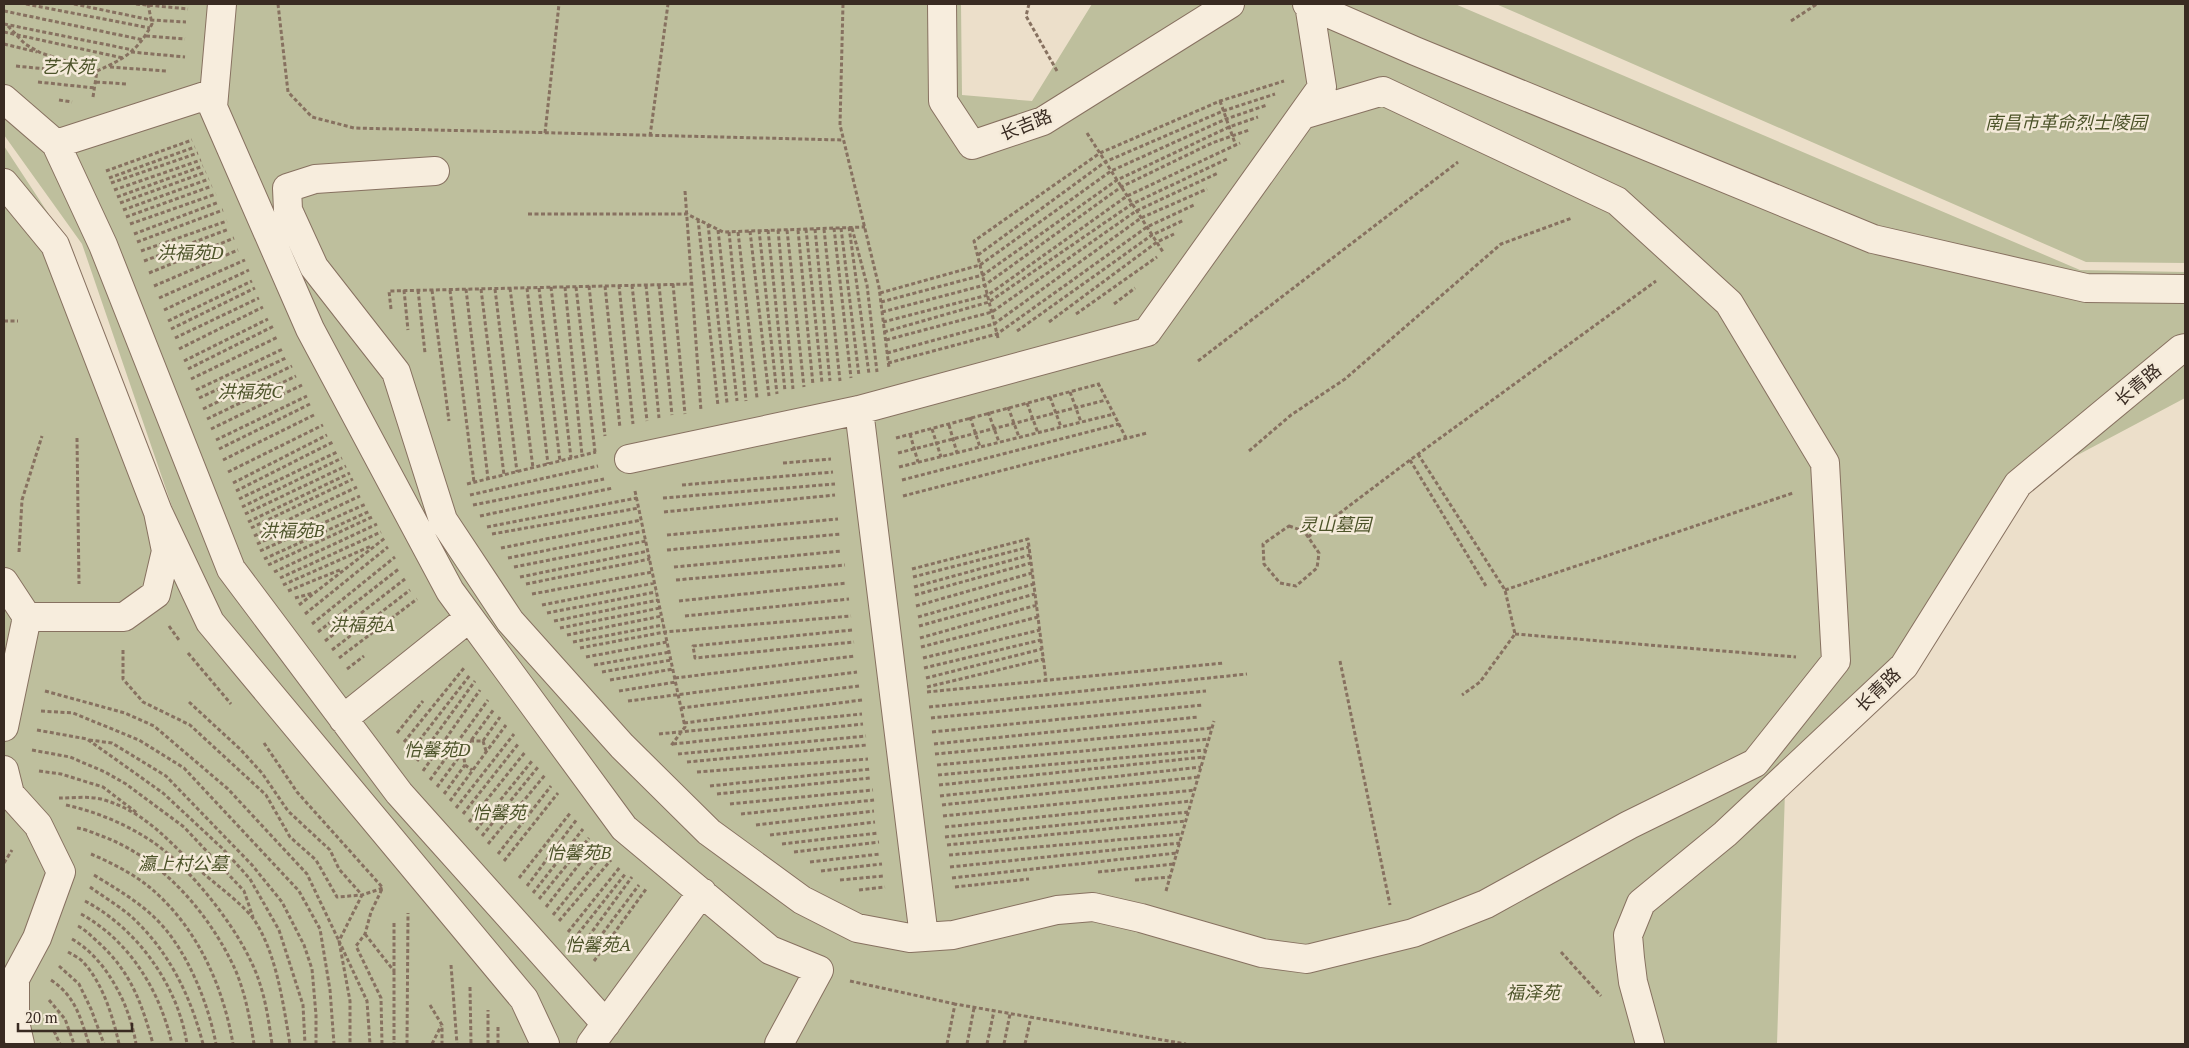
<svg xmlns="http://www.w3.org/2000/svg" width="2189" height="1048" font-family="'PT Serif','Noto Sans SC',serif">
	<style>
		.cemetery { fill: #bebf9d }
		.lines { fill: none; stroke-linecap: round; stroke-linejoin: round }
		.minor-casing { stroke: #877160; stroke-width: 30 }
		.path { stroke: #877160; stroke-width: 3; stroke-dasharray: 4 2.5; stroke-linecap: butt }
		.minor { stroke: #f7eddd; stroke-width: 28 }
		.labels { text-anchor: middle; stroke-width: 5; stroke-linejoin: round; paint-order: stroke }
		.park-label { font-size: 18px; font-style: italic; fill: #4d542a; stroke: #f4ead9 }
		.street-label { font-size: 18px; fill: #392b22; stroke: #f4ead9 }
	</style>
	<rect width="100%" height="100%" fill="#ecdfca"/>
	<path class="cemetery" d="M4,4h957l1,91 70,6 60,-97h363l625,266 105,2v126l-160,85 -122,189 -118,119 -8,253h-1222l-352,-447 -121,-353 -78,-109z
		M1496,4h689v259l-99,-1z
		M4,146l69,105 121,329 355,464h-545z"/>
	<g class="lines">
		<defs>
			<path id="minor" d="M222,4l-9,103 97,222 140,262 174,237 146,122 49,20 -40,74
				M942,4l1,97 29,44 71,-24 187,-117
				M1307,4l108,47 458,188 213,49 99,1
				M214,93l-158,51 47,101 128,324 168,224 207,231
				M4,99l52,45
				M435,171l-120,8 -28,9 1,22 26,57 82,105 47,148 67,101 112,125 87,86 93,68 55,28 53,10 43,-3 104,-25 36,-3 48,11 121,35 45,6 106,-26 73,-29 143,-79 126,-62 81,-102 -11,-198 -96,-160 -112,-102 -234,-110 -81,24
				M4,183l51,62 103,267 8,39 -10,43 -32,23h-97
				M859,410l65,527
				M629,459l230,-49 288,-78 175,-245 -13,-83
				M158,512l52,110 314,377 21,45
				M4,582l23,35 -23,110
				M343,719l126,-101
				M4,770l6,24 28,31 23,47 -24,66 -22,41v43l5,22
				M591,1044l111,-152
				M1650,1044l-17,-62 -3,-24 -2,-23 13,-32 84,-69 179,-168 114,-182 163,-135 4,-1"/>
		</defs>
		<use href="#minor" class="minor-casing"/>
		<path class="path" d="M26,4l124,24
			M74,4l77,16 35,2
			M136,4l52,5
			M278,4l10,88 24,25 42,11 489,12
			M843,4l-3,121 39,162 10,81
			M1029,4l-3,12 31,55
			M4,11l140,29
			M1791,21l26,-17
			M4,24l129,26
			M8,26l17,18 16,9 56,18
			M4,32l119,26
			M146,36l39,3
			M4,44l33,8
			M131,52l54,5
			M16,66l81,8
			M110,67l56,4
			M38,82l57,6
			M96,82l31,2
			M93,97l4,-26c28,-13 40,-19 55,-47l-4,-20
			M59,100l13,2
			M1220,101l16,45
			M545,133l14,-129
			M1087,133l76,119
			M650,136l18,-132
			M106,171l86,-31
			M109,178l86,-31
			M111,183l87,-30
			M114,190l87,-30
			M685,191l16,220
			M117,197l86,-31
			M120,203l86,-31
			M123,210l86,-31
			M528,214h159l36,18 142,-5
			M126,217l86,-31
			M698,219l20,187
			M130,224l86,-30
			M708,224l19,179
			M849,227l20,147
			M834,228l17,150
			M841,228l18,148
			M852,228l15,57 10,87
			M806,229l16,154
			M815,229l15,152
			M824,229l16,152
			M718,230l19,171
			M759,230l18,164
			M768,230l17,161
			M778,230l15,159
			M787,230l17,157
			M798,230l15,155
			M750,231l19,165
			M729,232l17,169
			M738,232l19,166
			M134,234l85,-32
			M137,242l86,-32
			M141,251l86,-30
			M978,255l127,-93 118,-51 52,-17
			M144,261l85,-32
			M149,273l85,-35
			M673,284l12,130
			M619,285l14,139
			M632,285l15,136
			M646,285l13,133
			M659,285l13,130
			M154,286l84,-36
			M589,286l16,150
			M605,286l15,142
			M551,287l20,171
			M565,287l17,168
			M576,287l19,165
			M510,288l23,180
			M527,288l21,176
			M539,288l21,173
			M466,289l22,190
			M481,289l23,186
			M495,289l22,183
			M404,290l4,40
			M418,290l7,63
			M432,290l17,131
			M450,290l24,192
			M880,293l100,-28 131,-94 115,-52 41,-14
			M159,298l86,-38
			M881,302l102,-27 134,-95 112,-53 29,-10
			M1114,304l21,-16
			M391,309l-2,-18 303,-7
			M164,310l85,-40
			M882,312l103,-27 136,-98 91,-44 37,-13
			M1076,314l81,-57
			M4,321h14
			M168,321l84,-40
			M883,322l105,-27 139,-99 113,-53
			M1049,322l108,-80 17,-8
			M171,329l84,-41
			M1017,331l135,-96 32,-15
			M884,332l105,-30 143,-98 97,-46
			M175,338l84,-40
			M998,338l-24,-97 126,-88 120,-52 64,-20
			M886,340l106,-28 144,-101 82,-38
			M179,349l84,-42
			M887,353l107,-29 147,-106 66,-29
			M184,361l84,-42
			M1198,361l260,-199
			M888,363l109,-29 150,-107 47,-22
			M188,369l86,-43
			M191,379l87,-42
			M1098,383l28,55
			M196,390l87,-41
			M1070,392l11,30
			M1050,397l11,30
			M199,398l87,-40
			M1027,403l11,30
			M1008,407l11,30
			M203,409l89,-43
			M988,412l11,30
			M970,417l10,30
			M207,419l89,-43
			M949,425l8,28
			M211,429l91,-44
			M932,429l9,28
			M910,434l8,28
			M77,438l2,146
			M896,438l203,-54
			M216,440l91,-44
			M219,449l93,-46
			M1249,451l42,-36 54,-36 156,-135 71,-26
			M898,453l208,-53
			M1418,454l87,136 10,44 -35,48 -18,13
			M223,460l93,-46
			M1410,460l76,126
			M783,463l48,-4
			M899,467l215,-53
			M228,472l95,-47
			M902,480l217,-56
			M233,483l94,-48
			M467,484l129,-32
			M682,485l151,-13
			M236,491l97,-49
			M635,491l50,236 -15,20
			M470,495l128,-29
			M903,496l244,-63
			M663,498l172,-14
			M239,499l98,-47
			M473,505l131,-26
			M242,507l100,-49
			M664,512l171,-17
			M245,514l101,-48
			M480,516l133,-28
			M248,522l102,-49
			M1289,526l15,5 15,22 -2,15 -21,18 -16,-3 -16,-19 -1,-20z
			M487,527l150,-29
			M251,528l102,-49
			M492,534l147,-26
			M667,535l171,-16
			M254,536l103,-49
			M1308,537l102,-77 246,-179
			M257,544l103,-48
			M501,548l140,-28
			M667,550l174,-16
			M260,551l106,-47
			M19,552l3,-52 20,-64
			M508,558l136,-27
			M264,559l106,-48
			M268,565l104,-48
			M514,567l132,-26
			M674,567l168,-16
			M912,569l116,-30 18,141
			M274,572l103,-48
			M520,577l128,-26
			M913,577l116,-30
			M280,578l101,-46
			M676,580l169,-15
			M526,584l124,-25
			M283,585l88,-39
			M914,587l116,-32
			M1505,590l288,-97
			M288,591l54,-22
			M532,594l120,-22
			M915,595l116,-32
			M295,598l18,-5
			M679,601l168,-18
			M299,605l86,-67
			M542,605l113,-22
			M916,606l116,-33
			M547,613l109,-21
			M305,614l83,-67
			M685,616l164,-17
			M918,617l116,-33
			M554,621l104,-21
			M312,624l83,-67
			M169,626l10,14
			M919,626l116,-32
			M560,628l100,-20
			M852,630l-159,16 2,12 159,-16
			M318,632l82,-64
			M1515,634l281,23
			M567,635l95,-19
			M920,638l117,-33
			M325,641l80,-62
			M573,642l90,-17
			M921,647l117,-30
			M580,648l85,-16 186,-16
			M123,650v29l20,23 47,23 76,70 24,42 26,23 21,37 25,-2 21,-7 -86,-96 -33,-49
			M332,650l78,-60
			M188,653l43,51
			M586,657l81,-15
			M339,658l78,-59
			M923,658l117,-28
			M1340,661l50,244
			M594,665l76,-13
			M924,668l117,-28
			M347,669l17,-13
			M602,672l69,-12
			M675,678l180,-22
			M926,678l116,-29
			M610,680l63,-11
			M927,687l117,-28
			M45,691l80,22 29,13 74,63 79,85 32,67 11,60v43
			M619,691l57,-9
			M927,692l297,-29
			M628,701l229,-29
			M189,702l51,47 22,24 26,38 42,39 9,19 23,26 -23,46 28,60 3,43
			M929,707l318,-33
			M681,708l178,-22
			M41,711l32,2 66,27 45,28 115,123 21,38 10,61 4,54
			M931,718l275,-27
			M684,723l178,-23
			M37,730l50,9 76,54 60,56 27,30 29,51 24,75 2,39
			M932,732l271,-27
			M397,733l26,-32
			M659,734l203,-20
			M89,740l23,3 54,33 86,89 30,37 22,43 8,24 4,46v29
			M470,741h13l3,10
			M483,741l17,-24
			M404,742l60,-74
			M673,744l190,-20
			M934,744l264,-27
			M32,750l38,7 35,15 21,12 58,43 60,64 9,26
			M411,751l59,-76
			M463,752l2,13 7,5
			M678,754l188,-18
			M935,754l277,-26
			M417,761l58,-80
			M687,762l180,-17
			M937,765l272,-26
			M39,771l22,3 42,13 34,26
			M423,771l57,-81
			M697,772l171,-13
			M938,775l268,-25
			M430,780l58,-80
			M939,785l265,-28
			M710,786l161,-17
			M437,787l57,-78
			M444,794l21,-29
			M717,794l153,-16
			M940,796l261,-29
			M59,798c13,0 29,-2 42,1 47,13 69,45 103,75 14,12 41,32 51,47 22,35 28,82 35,123
			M450,801l56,-76
			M730,804l143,-14
			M66,805c31,7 60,19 87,37 40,28 91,93 106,139 7,20 10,42 13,63
			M942,805l256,-28
			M456,808l58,-74
			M463,814l56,-71
			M741,814l133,-14
			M943,816l252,-26
			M469,822l57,-71
			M756,825l118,-14
			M945,827l246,-26
			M77,828c7,1 15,4 22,7 60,21 108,75 135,132 11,24 16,52 20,77
			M476,830l56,-69
			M770,835l105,-13
			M482,836l56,-69
			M945,837l243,-25
			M488,844l57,-69
			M782,844l96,-11
			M947,845l239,-24
			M794,852l85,-10
			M91,854c21,9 45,21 63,37 44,39 69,95 79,153
			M498,854l53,-68
			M949,855l233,-21
			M504,861l54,-68
			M810,862l70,-8
			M4,863l8,-13
			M950,867l230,-24
			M821,871l61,-7
			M1098,872l76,-8
			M94,875c21,13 42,25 60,42 32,30 54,85 62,127
			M519,878l52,-66
			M952,878l225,-25
			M840,880l43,-4
			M1135,880l35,-3
			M527,886l50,-67
			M90,887c15,11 33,21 46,34 35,34 55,77 67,123
			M955,887l74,-8
			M859,890l26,-3
			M1166,891l48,-170
			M533,893l50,-64
			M539,899l50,-61
			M85,901c53,28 93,85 102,143
			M546,907l48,-62
			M81,914c49,27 79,77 91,130
			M553,915l50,-61
			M559,921l52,-61
			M78,926c8,4 14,11 21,17 32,29 43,61 54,101
			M568,932l52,-65
			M365,934l29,37v-49
			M72,939c35,20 58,67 64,105
			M574,939l52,-66
			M581,947l51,-70
			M68,952c5,3 12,6 16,11 19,21 29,54 35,81
			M1561,952l40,44
			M587,954l52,-69
			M594,961l52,-72
			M451,965l6,79
			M59,966l20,18 12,25 13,35
			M394,971v73
			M51,980c25,17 29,37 38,64
			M850,981l105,23
			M470,987l1,57
			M49,1000l16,19 9,25
			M430,1005l12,20v19
			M54,1031l6,13
			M382,1044l-1,-46 -25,-52 9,-12 6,-22 11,-23
			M407,1044l1,-131
			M432,1044l9,-18
			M488,1044v-34
			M498,1044v-17
			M947,1044l8,-40 231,40
			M967,1044l7,-36
			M987,1044l7,-33
			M1004,1044l6,-30
			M1025,1044l6,-27"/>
		<use href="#minor" class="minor"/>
	</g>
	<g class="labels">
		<g class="park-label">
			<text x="68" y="73">艺术苑</text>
			<text x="2066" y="129">南昌市革命烈士陵园</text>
			<text x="190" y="259">洪福苑D</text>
			<text x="250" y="398">洪福苑C</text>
			<text x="1335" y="531">灵山墓园</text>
			<text x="292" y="537">洪福苑B</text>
			<text x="362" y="631">洪福苑A</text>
			<text x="437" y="756">怡馨苑D</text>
			<text x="499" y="819">怡馨苑</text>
			<text x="579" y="859">怡馨苑B</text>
			<text x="183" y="870">瀛上村公墓</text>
			<text x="598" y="951">怡馨苑A</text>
			<text x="1533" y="999">福泽苑</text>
		</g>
		<g class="street-label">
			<text transform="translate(1026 125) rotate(-22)" y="6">长吉路</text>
			<text transform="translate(2138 385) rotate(-40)" y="6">长青路</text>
			<text transform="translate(1878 690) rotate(-44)" y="6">长青路</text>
		</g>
	</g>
	<rect width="2189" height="1048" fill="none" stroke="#392b22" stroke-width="10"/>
	<path d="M18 1023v8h114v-8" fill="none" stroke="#392b22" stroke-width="2.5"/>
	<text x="25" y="1023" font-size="15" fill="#392b22" stroke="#f4ead9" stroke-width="4" paint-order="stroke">20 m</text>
</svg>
